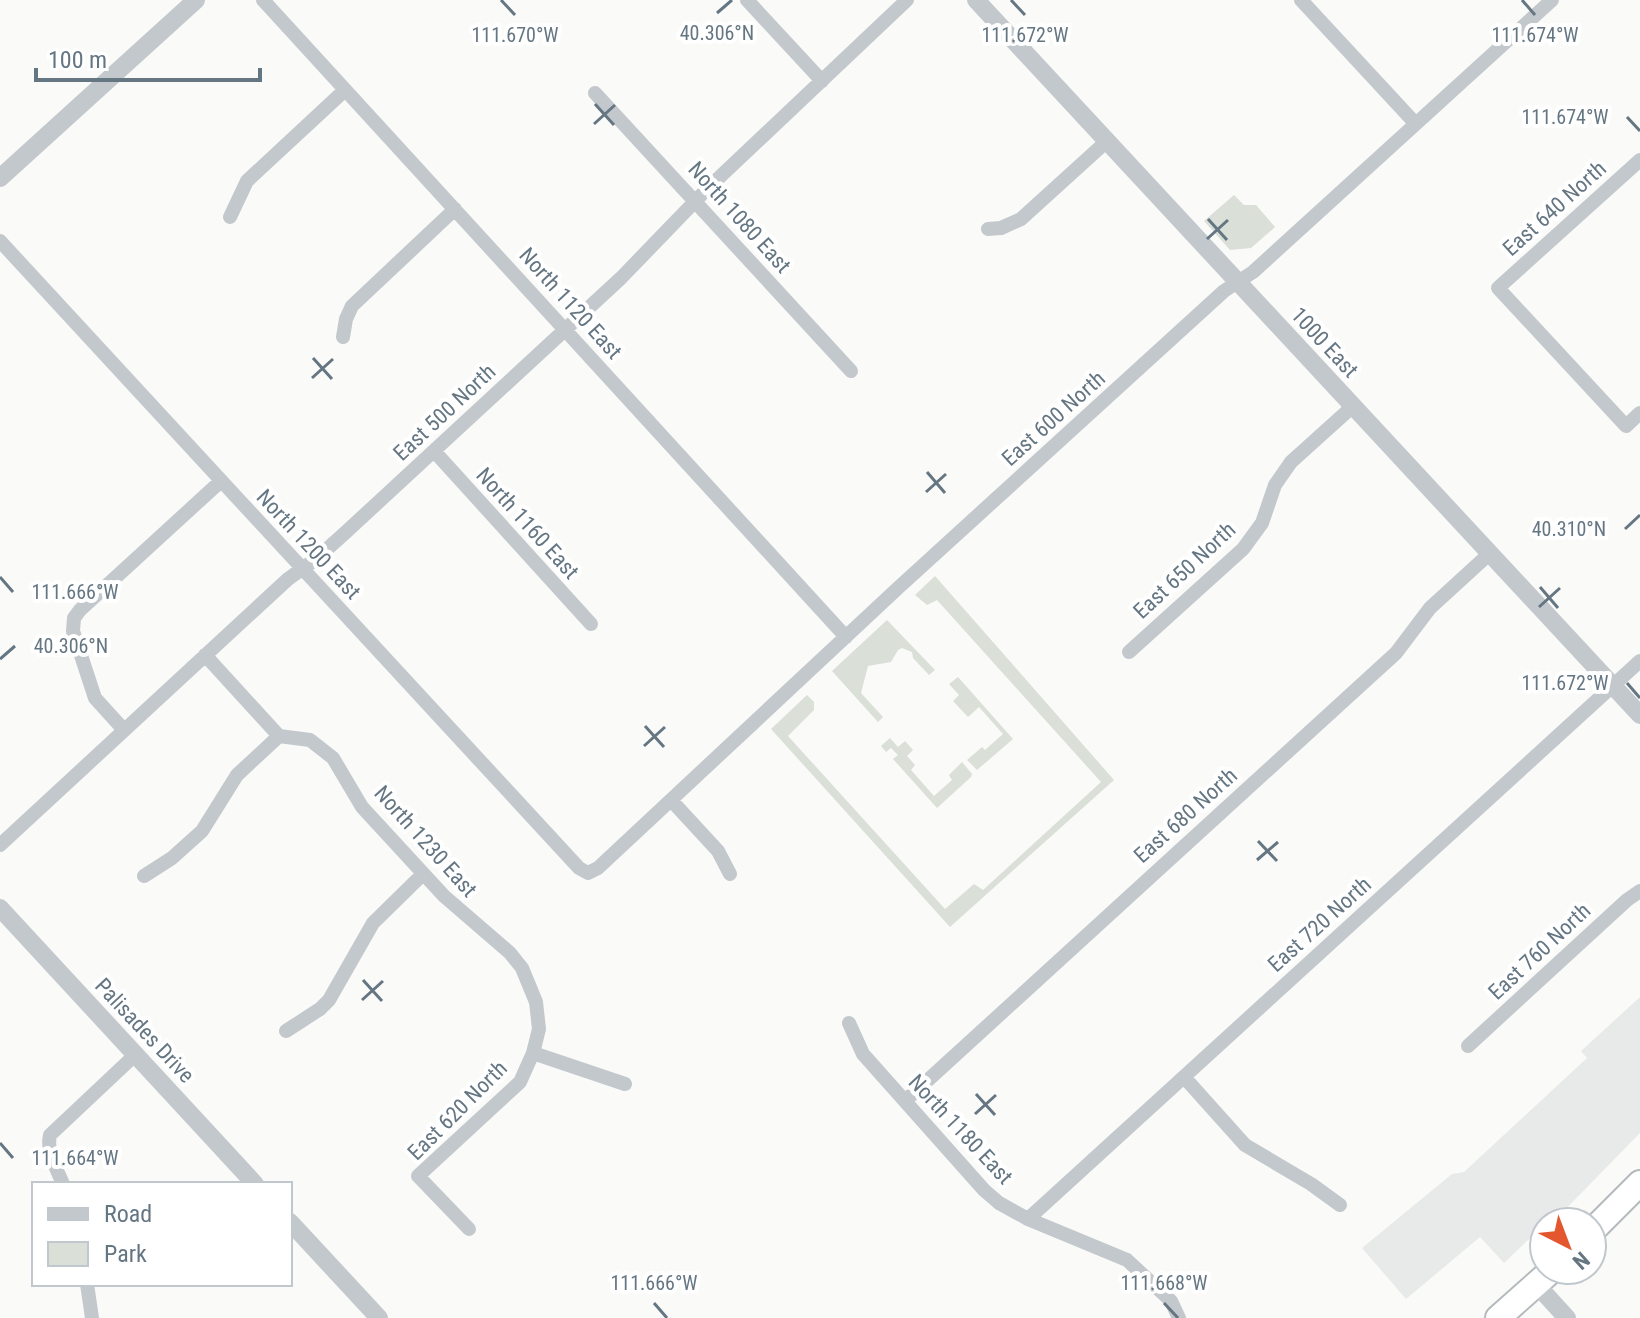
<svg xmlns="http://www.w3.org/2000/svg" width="1640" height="1318" font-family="'Roboto Condensed',sans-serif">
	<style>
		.built { fill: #e8e9e9 }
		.green { fill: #dadfd7 }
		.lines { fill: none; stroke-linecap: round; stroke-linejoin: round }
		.trunk-casing { stroke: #b4b9bd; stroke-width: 28 }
		.minor { stroke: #c3c8cc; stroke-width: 14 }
		.tertiary { stroke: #c3c8cc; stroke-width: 18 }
		.trunk { stroke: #fff; stroke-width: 24 }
		.ticks { fill: none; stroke: #657683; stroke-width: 3 }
		.labels { text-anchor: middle; stroke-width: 8; stroke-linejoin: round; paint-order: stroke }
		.street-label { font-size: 22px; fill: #657683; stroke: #fff }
		.ticks-label { font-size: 20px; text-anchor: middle; fill: #657683; stroke: #fff; stroke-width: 8; stroke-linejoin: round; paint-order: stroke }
	</style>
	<rect width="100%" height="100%" fill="#fafaf8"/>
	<path class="built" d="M1640,997v136l-87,89h-9l-2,11 -14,7 -24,23 -24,-26 -74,62 -44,-51 90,-74 12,-2 123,-114 -6,-7z"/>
	<path class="green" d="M1234,195l10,10h12l19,22 -24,21 -21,2 -26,-29z
		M935,576l179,204 -164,147 -179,-198 36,-34 7,7v8l-26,26 157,173 29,-25 9,6 118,-108 -164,-182 -10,5 -12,-10z
		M887,620l48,50 -6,5 -16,-17 -1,-6 -10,-4 -4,2 -7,12 -23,4 -7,27 22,24 -5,5 -46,-51z
		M958,677l55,62 -36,31 -10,-10 15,-13 3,3 18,-16 -24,-27 -11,10 -15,-16 6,-6 -10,-11z
		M890,738l8,9 7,-6 8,9 -6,6 8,9 -4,5 23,26 18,-16 -3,-5 13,-13 10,12 -1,3 -34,31 -44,-49 5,-4 -7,-7 -5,4 -5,-6z"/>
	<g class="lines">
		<defs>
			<path id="trunk" d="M1592,1231l48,-48
				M1498,1318l54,-48"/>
		</defs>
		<use href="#trunk" class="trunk-casing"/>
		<path class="minor" d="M263,0l583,637
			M747,0l75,81
			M1301,0l114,123
			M595,93l256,278
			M1640,160l-142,128 128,138 14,-13
			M230,217l17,-36 98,-91
			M988,229l13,-1 20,-9 86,-78
			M0,241l579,627 9,5 10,-5 300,-280 326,-297 29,-19 299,-272
			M343,337l3,-18 6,-13 103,-97
			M434,451l157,173
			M1129,652l114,-103 19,-26 13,-38 16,-23 61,-55
			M205,655l74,81 31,4 23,18 29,49 82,89 66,57 12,15 14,34 3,27 -6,24 -13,29 -102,94 51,53
			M124,730l-29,-32 -22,-67 1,-13 6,-8 141,-129
			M671,800l47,51 12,23
			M0,845l288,-266 28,-20 30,-27 275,-254 86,-89 200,-189
			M144,876l28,-18 30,-27 35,-56 42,-39
			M849,1023l14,31 121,136 15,13 29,16 99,41 44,41 8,17
			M286,1031l34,-22 9,-9 44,-77 50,-49
			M1468,1046l159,-146 13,-9
			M533,1053l92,31
			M1184,1077l61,68 66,39 29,21
			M905,1101l491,-448 34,-45 58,-53
			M63,1184c-6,-15 -17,-32 -13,-49l85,-80
			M1028,1219l612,-558
			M87,1284l5,34"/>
		<path class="tertiary" d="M976,0l664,715
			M0,178l196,-178
			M0,908l255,276
			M290,1222l89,96
			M1536,1284l31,34"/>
		<use href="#trunk" class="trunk"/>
	</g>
	<path class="ticks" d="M501,0l14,15M1011,0l14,15M1522,0l13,15M717,13l15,-13M595,104l19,21M1627,117l13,14M594,124l21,-19M1208,219l19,21M1207,239l21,-19M313,358l19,21M312,378l21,-19M927,472l18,21M926,492l20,-18M1625,529l15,-14M0,577l13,15M1540,587l18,21M1539,607l21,-19M0,659l15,-13M1627,683l13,15M645,726l19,21M644,746l21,-19M1258,841l19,20M1257,860l21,-18M363,980l19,21M362,1000l21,-19M976,1094l19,21M975,1114l21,-19M0,1143l13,15M654,1303l13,15M1164,1303l14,15"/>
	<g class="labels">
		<g class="street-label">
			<text transform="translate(1554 208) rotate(-42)" y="8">East 640 North</text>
			<text transform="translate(740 217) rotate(48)" y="8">North 1080 East</text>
			<text transform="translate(571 303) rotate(48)" y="8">North 1120 East</text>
			<text transform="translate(1325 342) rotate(47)" y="8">1000 East</text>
			<text transform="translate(444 412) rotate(-43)" y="8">East 500 North</text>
			<text transform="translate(1053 418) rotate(-42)" y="8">East 600 North</text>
			<text transform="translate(528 523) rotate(48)" y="8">North 1160 East</text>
			<text transform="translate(309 544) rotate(47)" y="8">North 1200 East</text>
			<text transform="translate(1184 570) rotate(-43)" y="8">East 650 North</text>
			<text transform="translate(1185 815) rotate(-42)" y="8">East 680 North</text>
			<text transform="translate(426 841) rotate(48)" y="8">North 1230 East</text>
			<text transform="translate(1319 924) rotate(-42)" y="8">East 720 North</text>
			<text transform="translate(1539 951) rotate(-43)" y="8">East 760 North</text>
			<text transform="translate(145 1030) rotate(47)" y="8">Palisades Drive</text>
			<text transform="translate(457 1110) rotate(-45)" y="8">East 620 North</text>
			<text transform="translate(961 1129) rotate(47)" y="8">North 1180 East</text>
		</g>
	</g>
	<g class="ticks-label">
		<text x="717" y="40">40.306°N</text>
		<text x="515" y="42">111.670°W</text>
		<text x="1025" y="42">111.672°W</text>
		<text x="1535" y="42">111.674°W</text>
		<text x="1565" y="124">111.674°W</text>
		<text x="1569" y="536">40.310°N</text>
		<text x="75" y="599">111.666°W</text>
		<text x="71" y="653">40.306°N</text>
		<text x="1565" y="690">111.672°W</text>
		<text x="75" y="1165">111.664°W</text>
		<text x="654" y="1290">111.666°W</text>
		<text x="1164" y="1290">111.668°W</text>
	</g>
	<rect x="32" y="1182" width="260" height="104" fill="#ffffff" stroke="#c1c8cd" stroke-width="2"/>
	<rect x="48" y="1208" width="40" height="12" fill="#c3c8cc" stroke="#c1c8cd" stroke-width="2"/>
	<text x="104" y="1222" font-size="24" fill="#657683">Road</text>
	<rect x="48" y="1242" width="40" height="24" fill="#dadfd7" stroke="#c1c8cd" stroke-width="2"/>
	<text x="104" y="1262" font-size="24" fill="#657683">Park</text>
	<g transform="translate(1568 1246) rotate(138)"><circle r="38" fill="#ffffff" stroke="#c1c8cd" stroke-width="2"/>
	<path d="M0-6L14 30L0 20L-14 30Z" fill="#e4572e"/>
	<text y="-12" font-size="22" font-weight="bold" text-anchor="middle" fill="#657683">N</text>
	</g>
	<path d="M36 68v12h224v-12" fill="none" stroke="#657683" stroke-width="4"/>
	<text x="48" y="68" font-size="24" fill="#657683" stroke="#ffffff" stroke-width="6" paint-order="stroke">100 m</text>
</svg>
